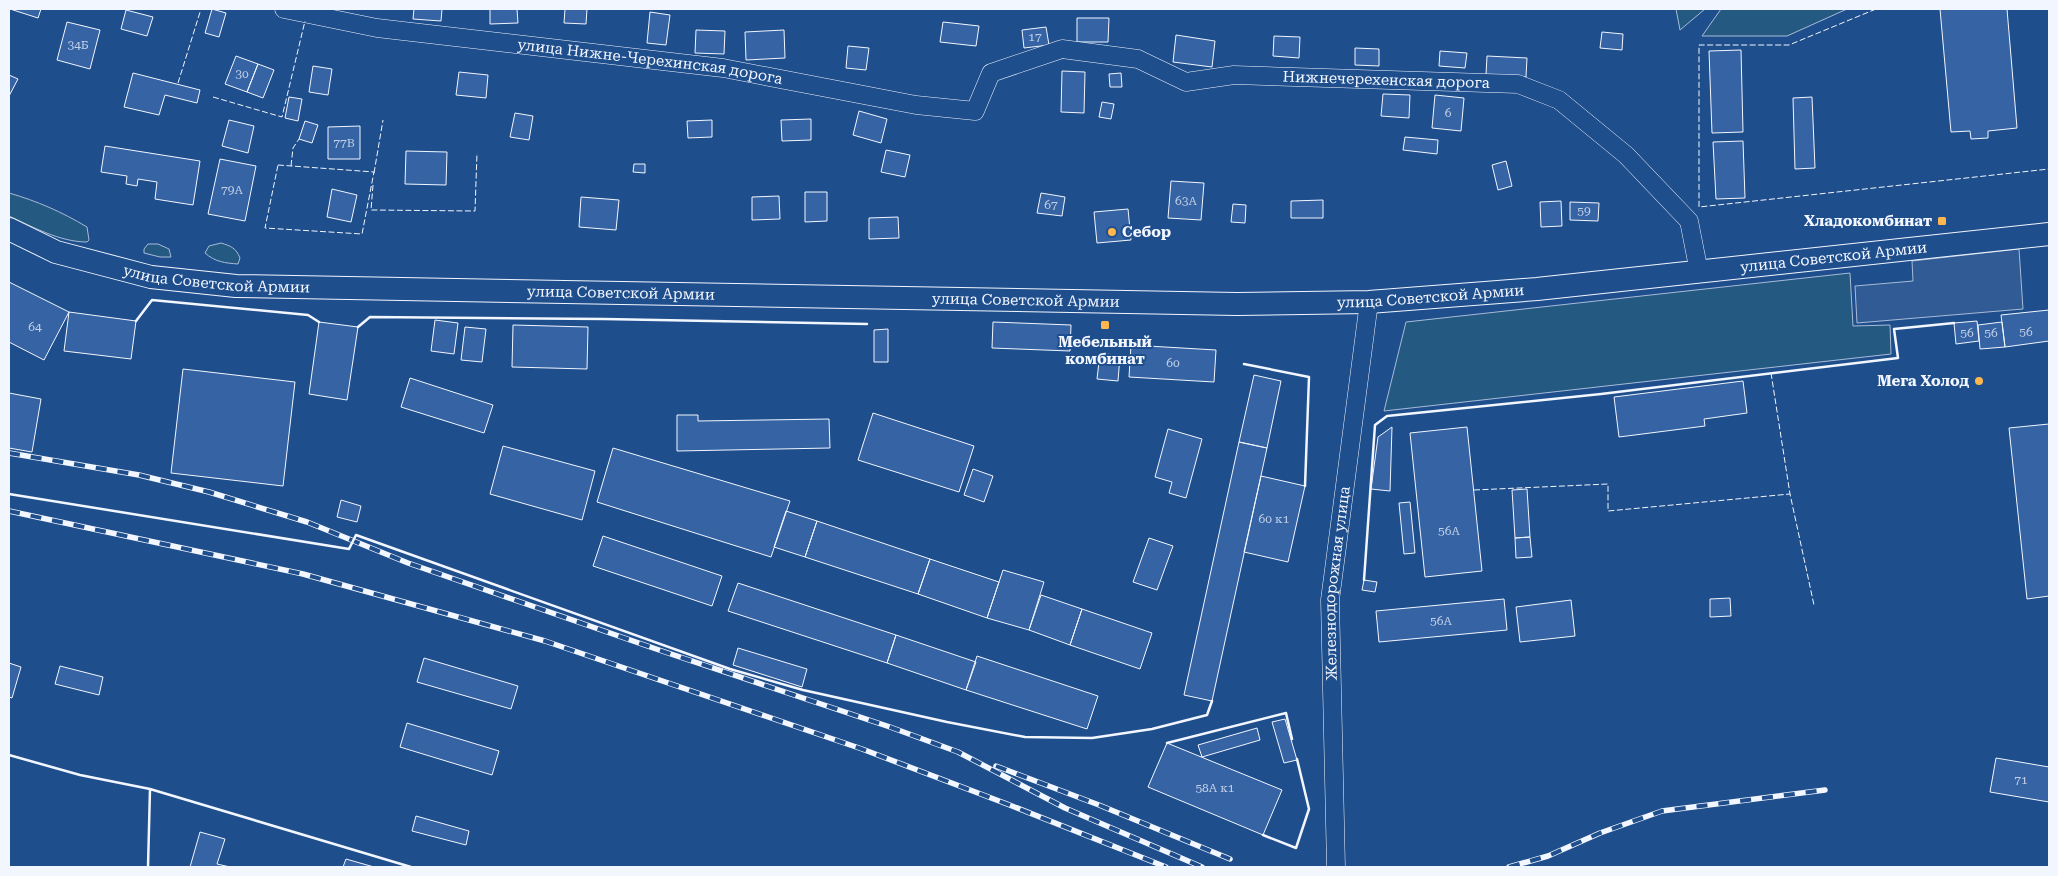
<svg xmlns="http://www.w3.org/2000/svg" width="2058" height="876" font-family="'Roboto Serif',serif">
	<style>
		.green { fill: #245a82; stroke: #a8bbd7 }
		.parking { fill: #305b95; stroke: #a8bbd7 }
		.building { fill: #3563a3; stroke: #f2f6ff }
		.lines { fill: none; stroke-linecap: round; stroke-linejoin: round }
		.minor-casing { stroke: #f2f6ff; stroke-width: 19 }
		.major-casing { stroke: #f2f6ff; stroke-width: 24 }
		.minor { stroke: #1f4e8c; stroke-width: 18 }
		.major { stroke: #1f4e8c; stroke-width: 22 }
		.rail-casing { stroke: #f2f6ff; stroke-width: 5.5 }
		.rail { stroke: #1f4e8c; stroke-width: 4; stroke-dasharray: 11; stroke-linecap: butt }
		.fence { stroke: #f2f6ff; stroke-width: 1; stroke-dasharray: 6 2.5; stroke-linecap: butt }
		.wall { stroke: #f2f6ff; stroke-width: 2.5 }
		.poi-dot { fill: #ffb74d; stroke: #1f4e8c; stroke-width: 2 }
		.labels { text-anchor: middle; stroke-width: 4; stroke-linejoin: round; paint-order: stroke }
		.number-label { font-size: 12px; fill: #c3d1e8 }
		.street-label { font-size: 15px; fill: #f2f6ff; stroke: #1f4e8c }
		.poi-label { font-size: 15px; font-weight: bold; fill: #f2f6ff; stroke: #1f4e8c; text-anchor: end }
	</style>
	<rect width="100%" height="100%" fill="#1f4e8c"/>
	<path class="green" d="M1676,9h29l-25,21z
		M1721,9h126l-60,27h-85z
		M9,193c28,8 53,19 78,34l2,13 -2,2c-27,0 -54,-15 -78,-26z
		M221,243c10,3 15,5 19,15l-2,6c-13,-1 -23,-2 -33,-11l4,-7z
		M148,244h10l11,5 2,8h-11l-16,-4v-4z
		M1850,273l3,53 37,-1 1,29 -507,57 22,-89z"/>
	<path class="parking" d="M2019,249l4,60 -166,14 -2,-37 58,-5 -1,-20z"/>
	<path class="building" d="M10,9h31l-3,9z
		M212,9l14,4 -7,24 -14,-4z
		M414,9h28l-1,12 -28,-2z
		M490,9h27l1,14 -28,1z
		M565,9h22l-1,15 -22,-1z
		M1940,9h67l10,119 -29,3v7l-17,1 -1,-8 -19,1z
		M126,10l27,7 -6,19 -26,-7z
		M650,12l20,3 -4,30 -19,-2z
		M1077,18h32l-1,24h-31z
		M67,22l33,8 -10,39 -33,-9z
		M943,22l36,4 -3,20 -36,-4z
		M1046,27l3,18 -25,3 -2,-18z
		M696,30l29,1 -1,23 -29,-1z
		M784,30l1,28 -39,2 -1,-28z
		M1602,32l21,2 -1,16 -22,-2z
		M1176,35l39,6 -3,26 -39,-5z
		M1274,36l26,1 -1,21 -26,-2z
		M848,46l21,2 -3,22 -20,-2z
		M1355,48l24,1v17l-24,-1z
		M1741,50l2,82 -31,1 -3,-82z
		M1440,51l27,2 -2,15 -26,-2z
		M236,56l22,8 -11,28 -22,-8z
		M1487,56l40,2 -1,19 -40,-2z
		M258,64l16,6 -11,28 -16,-6z
		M313,66l19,3 -4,26 -19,-3z
		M1062,71l23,1 -1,41 -23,-1z
		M459,72l29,3 -2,23 -30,-3z
		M133,73l67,17 -3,13 -32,-8 -6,20 -35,-8z
		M1121,73l1,14h-12l-1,-13z
		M9,75l9,4 -9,17z
		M1383,94l27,1 -1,23 -28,-2z
		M1435,95l29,3 -3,33 -29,-3z
		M289,97l13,2 -4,22 -13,-3z
		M1812,97l3,71 -20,1 -2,-71z
		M1102,102l12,2 -3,15 -12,-2z
		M859,111l28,8 -6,24 -28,-8z
		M515,113l18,3 -4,24 -19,-3z
		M811,119v21l-29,1 -1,-21z
		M229,120l25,6 -6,27 -26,-7z
		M712,120v17l-24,1 -1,-17z
		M305,121l13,4 -6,18 -13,-4z
		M360,126v33h-32v-32z
		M1405,137l33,3 -1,14 -34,-4z
		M1743,141l2,57 -29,1 -3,-57z
		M105,146l95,15 -7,44 -38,-6 2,-17 -19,-3 -1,7 -11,-2 1,-8 -26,-4z
		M886,150l24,5 -5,22 -24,-5z
		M406,151l41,1 -1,33 -41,-1z
		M220,159l36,7 -11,55 -37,-7z
		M1506,161l6,25 -14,4 -6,-25z
		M634,164h11v9l-12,-1z
		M1171,181l33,2 -3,37 -33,-2z
		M332,189l25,6 -6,27 -24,-5z
		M805,192h22v29l-22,1z
		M1041,193l24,4 -3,19 -25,-3z
		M779,196l1,23 -28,1v-23z
		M581,197l38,3 -3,30 -37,-3z
		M1323,200v18h-32v-17z
		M1561,201l1,25 -21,1 -1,-25z
		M1570,202l29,1 -1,18 -28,-1z
		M1233,204l13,1 -1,18 -14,-1z
		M1128,209l3,31 -34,3 -3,-31z
		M898,217l1,21 -30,1v-21z
		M9,282l60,30 -25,48 -35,-18z
		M2049,310v31l-44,6 -4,-32z
		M69,312l67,9 -5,38 -67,-8z
		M435,320l23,3 -4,31 -23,-3z
		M1977,321l2,20 -23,3 -2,-21z
		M319,322l39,5 -11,73 -38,-6z
		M993,322l78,3 -1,26 -78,-3z
		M2002,322l3,25 -25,2 -2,-24z
		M513,325l75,2 -1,42 -75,-2z
		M465,327l21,2 -4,33 -21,-2z
		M888,329v33h-14v-32z
		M1131,345l85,5 -2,32 -85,-5z
		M1100,353l20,3 -2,25 -21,-2z
		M183,369l112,13 -12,104 -112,-13z
		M1254,375l27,6 -14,67 -28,-6z
		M410,378l83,27 -9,28 -83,-26z
		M1743,381l4,32 -43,6 1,7 -86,11 -5,-40z
		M9,393l32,6 -9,53 -23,-4z
		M873,413l101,33 -15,46 -101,-32z
		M677,415h21v6l131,-2 1,29 -153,3z
		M2049,424v172l-22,3 -18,-171z
		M1392,427l-2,64 -19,-2 7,-52z
		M1467,427l15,144 -57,6 -15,-144z
		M1168,429l34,10 -16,59 -17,-5 3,-11 -17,-5z
		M1239,442l28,6 -55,253 -28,-6z
		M503,446l92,25 -13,49 -92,-26z
		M613,448l177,53 -19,56 -174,-55z
		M973,469l20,7 -9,26 -20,-7z
		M1261,476l44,10 -17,76 -44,-10z
		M1527,489l3,48 -15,1 -3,-48z
		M341,500l20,6 -4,16 -20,-5z
		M1410,502l5,51 -11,1 -5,-51z
		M786,511l31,10 -12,36 -31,-10z
		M817,521l113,38 -12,35 -113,-37z
		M603,536l119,40 -10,30 -119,-40z
		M1530,537l2,20 -16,1 -1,-20z
		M1149,538l24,8 -16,44 -24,-8z
		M930,559l69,23 -12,36 -69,-24z
		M1003,570l41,12 -15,48 -42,-12z
		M1364,580l13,2 -2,10 -13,-2z
		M738,583l158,52 -9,28 -159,-52z
		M1041,595l41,14 -12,36 -41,-15z
		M1730,598l1,18 -21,1v-18z
		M1504,599l3,31 -128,12 -3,-31z
		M1571,600l4,36 -55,6 -4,-35z
		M1082,609l70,24 -12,36 -70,-24z
		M896,635l80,27 -10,28 -79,-27z
		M738,648l69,21 -5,18 -69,-22z
		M977,656l121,40 -11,33 -121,-39z
		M424,658l94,28 -7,23 -94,-27z
		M9,663l12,4 -9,31 -3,-1z
		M60,666l43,11 -4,18 -44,-11z
		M1285,719l12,41 -13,3 -12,-41z
		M407,723l92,28 -7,24 -92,-28z
		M1257,728l3,12 -58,17 -4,-12z
		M1167,743l115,47 -19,45 -115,-48z
		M1996,758l53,9v35l-59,-10z
		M416,816l53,15 -3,14 -54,-14z
		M200,832l25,7 -8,25 13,3h-40z
		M346,859l28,8h-31z"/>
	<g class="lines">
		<defs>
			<g id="minor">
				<path id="s1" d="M284,9l93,19 346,40 193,37 59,6 16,-38 71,-24 76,10 48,23 48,-7 284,9 41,16 67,55 63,66 10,51"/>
				<path id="s2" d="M1336,867l-6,-267 39,-298"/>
			</g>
			<g id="major">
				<path id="s3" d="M9,229l47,23 95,25 85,9 1001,18 132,-2 168,-13 512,-55"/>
			</g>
		</defs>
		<use href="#minor" class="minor-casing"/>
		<use href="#major" class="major-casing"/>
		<use href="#minor" class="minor"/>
		<use href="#major" class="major"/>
		<defs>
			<path id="rail" d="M9,453l130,22 70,17 98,30 101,41 251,87 231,77 68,25 107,56 137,59
				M9,511l294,63 242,67 317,108 145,55 159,63
				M996,766l103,39 131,54
				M1509,867l39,-11 52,-23 62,-22 163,-21"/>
		</defs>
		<use href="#rail" class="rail-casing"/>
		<use href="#rail" class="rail"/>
		<path class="fence" d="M1876,9l-87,36h-90v162l350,-38
			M178,83l23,-74
			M213,97l69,20 23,-96
			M278,165l96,7 -12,62 -97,-6z
			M291,166l2,-18 6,-9
			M374,173l9,-53
			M373,185l-2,25 104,1 2,-58
			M1771,373l19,121 24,111
			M1474,490l134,-6v27l182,-17"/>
		<path class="wall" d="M136,321l16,-21 156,15 11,7
			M358,327l12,-10 234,2 263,5
			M1244,364l65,13 -4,109
			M9,494l340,55 7,-14 374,134 73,21 144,32 78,15 67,1 60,-9 55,-14 5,-14
			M1364,580l11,-155 12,-9 214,-22 297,-36 -4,-29 60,-6
			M1167,743l119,-30 6,26
			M9,755l71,20 70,14
			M1263,835l33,13 13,-39 -12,-50
			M148,867l2,-78 261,78"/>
	</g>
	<g class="poi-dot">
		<rect x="1937" y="216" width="10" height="10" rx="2.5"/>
		<circle cx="1112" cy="232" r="5"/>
		<rect x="1100" y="320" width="10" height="10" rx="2.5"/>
		<circle cx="1979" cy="381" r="5"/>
	</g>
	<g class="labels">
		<g class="number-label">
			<text x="1035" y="41">17</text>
			<text x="78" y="49">34Б</text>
			<text x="242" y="78">30</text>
			<text x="1448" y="117">6</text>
			<text x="344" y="147">77В</text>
			<text x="232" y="194">79А</text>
			<text x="1186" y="205">63А</text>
			<text x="1051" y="209">67</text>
			<text x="1584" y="215">59</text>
			<text x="35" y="331">64</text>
			<text x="2026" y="336">56</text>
			<text x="1967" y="337">56</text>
			<text x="1991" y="337">56</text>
			<text x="1173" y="367">60</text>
			<text x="1274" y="523">60 к1</text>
			<text x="1449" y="535">56А</text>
			<text x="1441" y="625">56А</text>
			<text x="2021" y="784">71</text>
			<text x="1215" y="792">58А к1</text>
		</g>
		<g class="street-label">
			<text dy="5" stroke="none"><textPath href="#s1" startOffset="370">улица Нижне-Черехинская дорога</textPath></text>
			<text dy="5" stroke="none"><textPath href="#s1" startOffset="1146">Нижнечерехенская дорога</textPath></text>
			<text dy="5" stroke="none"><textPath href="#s3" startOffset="1836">улица Советской Армии</textPath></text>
			<text dy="5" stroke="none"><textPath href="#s3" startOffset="216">улица Советской Армии</textPath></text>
			<text dy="5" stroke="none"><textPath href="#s3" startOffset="621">улица Советской Армии</textPath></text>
			<text dy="5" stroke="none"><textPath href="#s3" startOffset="1431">улица Советской Армии</textPath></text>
			<text dy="5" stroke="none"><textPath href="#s3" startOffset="1026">улица Советской Армии</textPath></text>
			<text dy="5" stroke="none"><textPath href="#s2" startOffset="284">Железнодорожная улица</textPath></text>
		</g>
		<g class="poi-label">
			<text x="1932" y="226">Хладокомбинат</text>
			<text x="1122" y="237" text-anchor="start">Себор</text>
			<text x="1105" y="347" text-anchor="middle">Мебельный<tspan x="1105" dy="17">комбинат</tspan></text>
			<text x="1969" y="386">Мега Холод</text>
		</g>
	</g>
	<rect width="2058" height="876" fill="none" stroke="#f2f6ff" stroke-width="20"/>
</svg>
